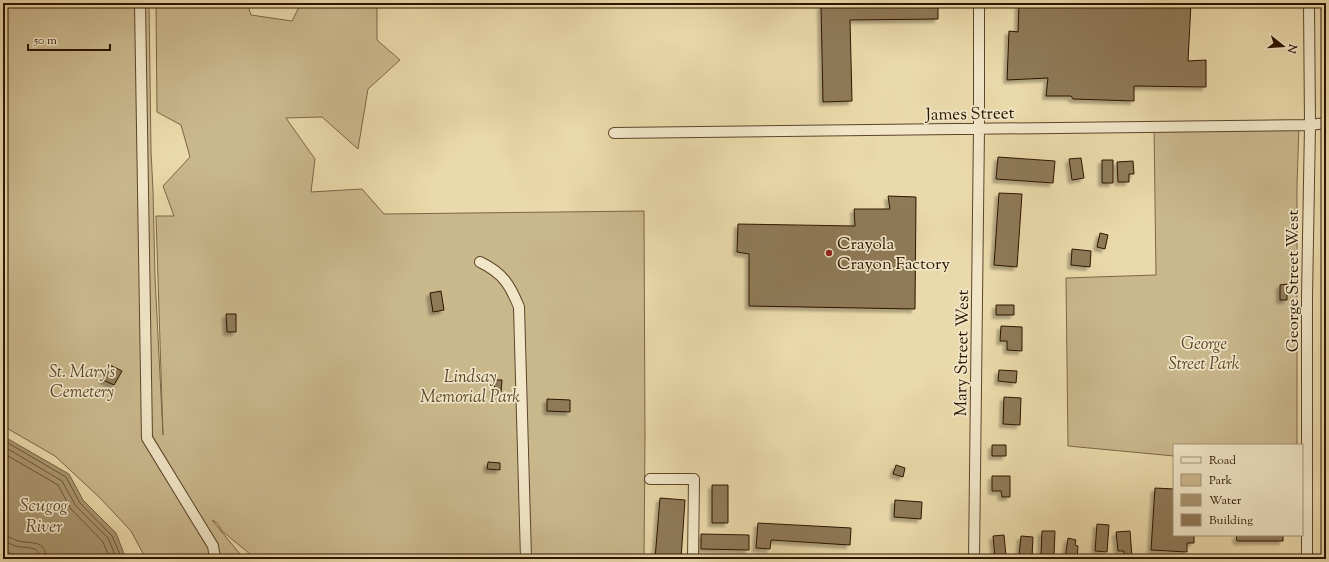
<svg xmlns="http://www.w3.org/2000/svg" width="1329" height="562" font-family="'Sorts Mill Goudy',serif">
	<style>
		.green { fill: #cab88d; stroke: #7c6646 }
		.water { fill: #aa9670; stroke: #786243 }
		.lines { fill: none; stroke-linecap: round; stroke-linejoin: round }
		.shore { stroke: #6c5538; stroke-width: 1 }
		.building { fill: #8f7a58; stroke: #2d1400; filter: url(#shadow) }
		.minor-casing { stroke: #5c452a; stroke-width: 12 }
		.minor { stroke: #f1e6c8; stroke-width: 10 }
		.poi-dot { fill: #8f2418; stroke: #f1e6c8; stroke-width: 1.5 }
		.labels { text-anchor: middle; stroke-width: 3.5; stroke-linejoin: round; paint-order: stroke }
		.street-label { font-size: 17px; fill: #2d1400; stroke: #f1e6c8 }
		.poi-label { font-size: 17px; fill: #2d1400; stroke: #f1e6c8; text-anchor: start }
		.park-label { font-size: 17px; font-style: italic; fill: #5c452a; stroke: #f1e6c8 }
		.water-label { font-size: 18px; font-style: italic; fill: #5f482d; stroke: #f1e6c8 }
	</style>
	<defs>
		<filter id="shadow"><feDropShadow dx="-3.5" dy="3.5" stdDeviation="1" flood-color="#0004"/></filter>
	</defs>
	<rect width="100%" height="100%" fill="#ead9aa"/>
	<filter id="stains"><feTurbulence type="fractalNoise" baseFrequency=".005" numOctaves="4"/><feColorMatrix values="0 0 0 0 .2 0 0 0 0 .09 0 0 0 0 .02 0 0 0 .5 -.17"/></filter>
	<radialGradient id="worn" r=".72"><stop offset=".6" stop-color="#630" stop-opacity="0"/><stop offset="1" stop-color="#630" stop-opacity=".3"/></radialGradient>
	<path class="green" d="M3,3h146l2,148 2,39 2,87 8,158 -7,-219h18l-11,-30 27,-29 -9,-32 -24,-13 -1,-109h91l4,12 41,6 9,-18h76v37l23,20 -32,29 -10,60 -36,-32 -36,1 29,41 -4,33 51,-3 22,25 260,-3 1,227 -1,121h-388l-34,-28 -5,-8 -5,-3 32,39h-98l-15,-28 -31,-33 -45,-42 -52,-30z
		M1154,125h145l-2,60v260h-123v11l-106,-10 -2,-168 90,-3z"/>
	<path class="water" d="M3,436l66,38 14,26 33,33 10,26h-79l-33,-4 -11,-5z"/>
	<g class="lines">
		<path class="shore" d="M3,440l63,37 14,26 32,33 10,23
			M3,446l59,35 14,25 32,32 9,21
			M3,453l55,32 13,24 32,33 7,17
			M3,536c6,0 10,3 15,5 13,3 28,-2 28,18
			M3,542c5,0 8,2 12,4 10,3 25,-2 25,13"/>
	</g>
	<path class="building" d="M824,3h114v16l-88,1 2,81 -29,1 -2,-96z
		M1019,3h172l-3,58 18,-1v27l-72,-1v15l-61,-2 -2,-3h-25l2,-18 -41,2 2,-49 9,1z
		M998,157l57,4 -2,22 -57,-4z
		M1081,158l3,20 -12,2 -3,-21z
		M1102,160h11v23h-11z
		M1133,161l1,13h-5v8h-11l-1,-20z
		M999,193l23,1 -5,73 -23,-2z
		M888,196l28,1 -1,112 -166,-3v-52l-12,-2 1,-28 117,2 -1,-17h36z
		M1100,233l8,2 -3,14 -8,-2z
		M1072,249l19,2 -1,16 -19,-2z
		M1287,284v16h-7v-15z
		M441,291l3,19 -11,2 -3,-19z
		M996,305h18v10h-18z
		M226,314h10v18h-9z
		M1001,326l21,1v24l-15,-1v-9h-7z
		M110,365l12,6 -8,14 -11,-5z
		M999,370l18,1 -1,12 -18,-2z
		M495,380h7l-1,12 -7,-1z
		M1004,397l17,1 -1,27 -17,-1z
		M547,399l23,1v12l-23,-1z
		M992,445h14v11h-14z
		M488,462l12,1v7l-13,-1z
		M896,465l9,3 -2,9 -10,-3z
		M992,476h18v21h-8l-1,-6h-9z
		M712,485h16v38h-16z
		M1155,488l19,1v46h20v8h-7v9l-36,-2z
		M660,498l25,2 -4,59h-26z
		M895,500l27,2 -1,17 -27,-2z
		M758,523l93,5 -1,17 -79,-5 -1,9 -14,-1z
		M1097,524l12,1 -2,27 -12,-1z
		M1042,531h13l-1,25 -13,-1z
		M1130,531l2,26 -8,1v-7h-6l-2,-19z
		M701,534l48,1v15l-48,-1z
		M1004,535l2,21 -11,1 -2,-21z
		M1236,535h47v6h-46z
		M1021,536l12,1 -1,20 -13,-1z
		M1068,538l8,2 -1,5 3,1 -1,13h-12z"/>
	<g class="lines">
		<defs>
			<path id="minor" d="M140,3l7,435 66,108 2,13
				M614,133l696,-8 16,-2
				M480,262c23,11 30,23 39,45l7,252
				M650,479h44l-1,80
				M974,559l5,-431v-125
				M1307,559v-262l3,-172 -1,-122"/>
		</defs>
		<use href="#minor" class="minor-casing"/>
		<use href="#minor" class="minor"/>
	</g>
	<circle class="poi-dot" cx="829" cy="253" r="4"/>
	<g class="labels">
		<g class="street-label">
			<text transform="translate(970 113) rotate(-1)" y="6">James Street</text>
			<text transform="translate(1292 281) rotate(-90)" y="6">George Street West</text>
			<text transform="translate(961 353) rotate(-89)" y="6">Mary Street West</text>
		</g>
		<g class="poi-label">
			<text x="837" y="249">Crayola<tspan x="837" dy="20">Crayon Factory</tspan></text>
		</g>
		<g class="park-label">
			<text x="1204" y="349">George<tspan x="1204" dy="20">Street Park</tspan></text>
			<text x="82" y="377">St. Mary's<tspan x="82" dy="20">Cemetery</tspan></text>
			<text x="470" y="382">Lindsay<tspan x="470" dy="20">Memorial Park</tspan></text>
		</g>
		<g class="water-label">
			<text x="44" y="511">Scugog<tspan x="44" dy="21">River</tspan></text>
		</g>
	</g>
	<rect width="1329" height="562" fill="none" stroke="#ead9aa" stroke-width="16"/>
	<rect x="4" y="4" width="1321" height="554" fill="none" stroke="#2d1400" stroke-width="2"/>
	<rect x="8" y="8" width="1313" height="546" fill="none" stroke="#2d1400"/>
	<rect x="1173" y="444" width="130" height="92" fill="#f1e6c8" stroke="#a39278"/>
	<rect x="1181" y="457" width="20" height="6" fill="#f1e6c8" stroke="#a39278"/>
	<text x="1209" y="464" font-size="12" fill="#2d1400">Road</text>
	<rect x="1181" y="474" width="20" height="12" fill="#cab88d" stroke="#a39278"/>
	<text x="1209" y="484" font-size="12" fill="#2d1400">Park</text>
	<rect x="1181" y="494" width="20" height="12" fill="#aa9670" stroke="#a39278"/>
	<text x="1209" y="504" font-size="12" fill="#2d1400">Water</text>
	<rect x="1181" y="514" width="20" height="12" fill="#8f7a58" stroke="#a39278"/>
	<text x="1209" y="524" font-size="12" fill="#2d1400">Building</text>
	<g transform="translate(1283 46) rotate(107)" stroke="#f1e6c8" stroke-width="3" paint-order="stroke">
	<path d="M0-3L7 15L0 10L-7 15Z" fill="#2d1400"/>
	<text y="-6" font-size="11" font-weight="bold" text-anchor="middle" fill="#2d1400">N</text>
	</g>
	<path d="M28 44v6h82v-6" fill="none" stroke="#2d1400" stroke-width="2"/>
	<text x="34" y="44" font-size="12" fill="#2d1400" stroke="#f1e6c8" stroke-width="3" paint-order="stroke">50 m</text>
	<rect width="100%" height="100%" filter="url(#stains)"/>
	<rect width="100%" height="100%" fill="url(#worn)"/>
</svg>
